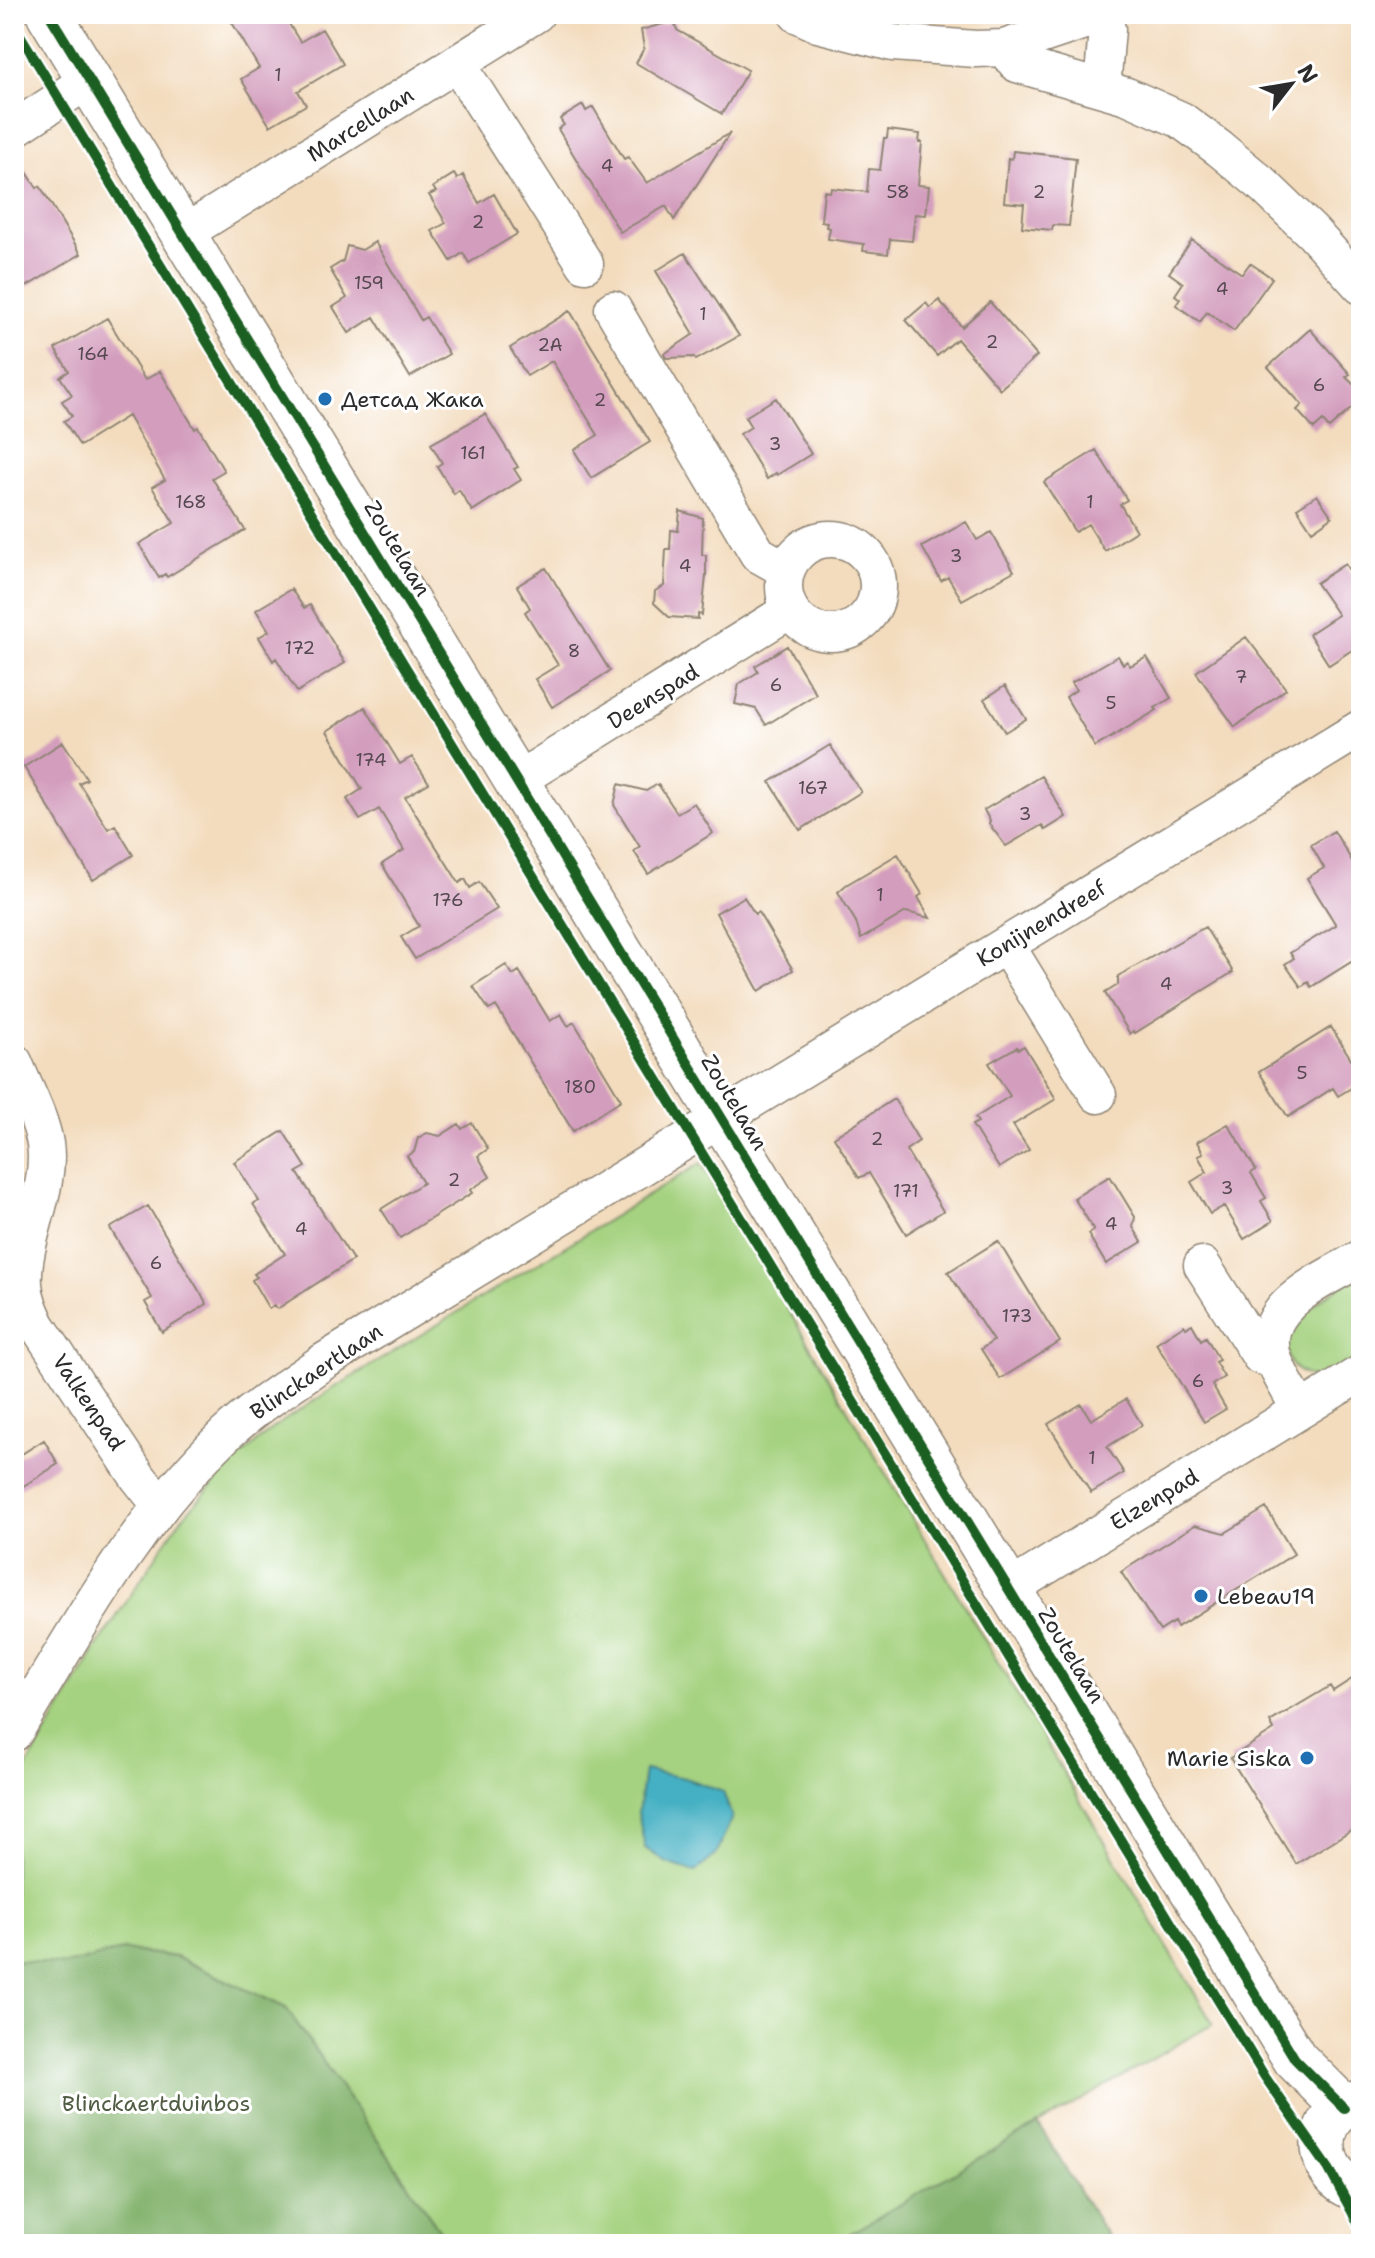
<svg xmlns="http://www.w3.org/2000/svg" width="1375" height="2258" font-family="'Shantell Sans',sans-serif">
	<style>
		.green { fill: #a5d280; stroke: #687e56; stroke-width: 2 }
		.forest { fill: #84b46e; stroke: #58704c; stroke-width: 2 }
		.water { fill: #44b0c3; stroke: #386e77; stroke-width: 2 }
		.building { fill: #d39dbd }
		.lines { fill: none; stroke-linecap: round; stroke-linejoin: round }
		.minor-casing { stroke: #8f8474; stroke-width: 39 }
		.tertiary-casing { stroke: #8f8474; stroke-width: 47 }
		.minor { stroke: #fff; stroke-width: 36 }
		.tertiary { stroke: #fff; stroke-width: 44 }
		.cycleway-casing { stroke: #fff; stroke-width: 15 }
		.cycleway { stroke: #1b5e20; stroke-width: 10 }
		.poi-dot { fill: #1f6fb2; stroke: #fff; stroke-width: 3 }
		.labels { text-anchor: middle; stroke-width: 6; stroke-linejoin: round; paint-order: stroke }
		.number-label { font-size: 18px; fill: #554850 }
		.street-label { font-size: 22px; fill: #2b2b2b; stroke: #fff }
		.poi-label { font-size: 22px; fill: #2b2b2b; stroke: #fff; text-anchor: start }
		.park-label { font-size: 22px; fill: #505d44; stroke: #fff }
	</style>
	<rect width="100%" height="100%" fill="#fff"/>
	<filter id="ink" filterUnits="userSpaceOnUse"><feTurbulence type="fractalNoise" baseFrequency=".0125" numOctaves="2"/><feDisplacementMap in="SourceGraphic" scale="16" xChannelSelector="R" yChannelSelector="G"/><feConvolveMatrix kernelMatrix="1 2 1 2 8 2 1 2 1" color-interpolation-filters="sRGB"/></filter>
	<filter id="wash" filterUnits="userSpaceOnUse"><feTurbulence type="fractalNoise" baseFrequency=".006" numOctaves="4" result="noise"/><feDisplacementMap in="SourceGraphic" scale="32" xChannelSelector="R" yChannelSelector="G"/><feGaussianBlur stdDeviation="1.8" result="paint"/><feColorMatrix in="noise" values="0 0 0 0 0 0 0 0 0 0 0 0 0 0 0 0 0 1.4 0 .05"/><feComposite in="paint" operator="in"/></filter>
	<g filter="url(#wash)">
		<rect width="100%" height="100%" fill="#f3dcbe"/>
		<path class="green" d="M701,1163l512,861 -381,220h-383l-163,-236 -110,-51 -52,-7 -59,15 -51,-5v-171l84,-144 82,-125 44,-48 47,-43 55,-36z
			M1361,1270v91l-42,19c-35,-11 -32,-21 -34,-54z"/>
		<path class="forest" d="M124,1950l52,7 110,51 163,236h-435v-284l51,5z
			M1038,2124l74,120h-280z"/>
		<path class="water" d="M644,1770l41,8 38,14 9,25 -16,38 -21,17 -28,-9 -22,-15 -7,-35z"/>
		<g id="blocks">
			<path class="building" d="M227,14h56l17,28 22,-13 21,35 -45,27 8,14 -36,21 -29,-47 18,-11z
				M674,21l3,9 71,40 -26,44 -86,-51 8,-15 -3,-18z
				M583,105l3,6 7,-4 31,52 4,-2 19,26 83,-50 -56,87 -8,-14 -46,26 -62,-103 6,-4 -4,-6z
				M888,130l32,4 -1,8h3l-4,43 11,1 -3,29 -11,-1 -3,27 -22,-2 -2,15 -25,-3 1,-7 -36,-5 2,-11 -4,-1 1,-5 -6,-1 3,-30 6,1 1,-4 36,4 2,-23 11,1 4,-32h3z
				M1013,151l63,7 -7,68 -16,-1 -1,5 -30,-3 2,-23 -20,-2 4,-44 4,1z
				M14,152l23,36 3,-2 41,68 -67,40z
				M454,174l3,5 6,-4 16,28 15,-9 23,40 -48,29 -6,-10 -12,8 -19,-30 14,-8 -17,-28 7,-3 -3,-5z
				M1192,240l50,34 8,-11 22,15 -38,53 -27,-19 -7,10 -24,-17 4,-6 -5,-4 8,-12 -14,-10z
				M375,242l46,78 5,-3 23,37 -39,23 -36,-60 -25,16 -16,-26 14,-9 -17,-29 13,-8 4,-15 15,4z
				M685,253l54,83 -43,24 -2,-3 -28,1 -2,-4 30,-20 -38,-63z
				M939,300l23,27 28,-25 47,54 -37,33 -43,-50 -20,17 -31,-36 20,-17 4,5z
				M570,311l80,131 -59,36 -17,-28 24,-15 -46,-74 -25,15 -17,-28z
				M107,318l38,62 15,-9 35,58 3,-2 26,44 -12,7 33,52 -78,47 -2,-3 -6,4 -20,-34 35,-21 -22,-36 13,-7 -37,-64 -48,30 -16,-25 8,-5 -10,-15 10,-6 -12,-18 9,-6 -14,-22z
				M1310,329l40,45 -4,3 15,15v8l-32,28 -6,-7 -9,8 -17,-19 5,-5 -34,-38z
				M776,398l35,56 -34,21 -1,-2 -9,6 -27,-45 11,-7 -6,-10z
				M485,414l33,53 -4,2 7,11 -49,31 -13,-21 -5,4 -17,-28 5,-3 -11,-19z
				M1096,450l31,50 -7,4 16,27 -31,20 -17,-27 -13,8 -31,-50z
				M1317,495l15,22 -20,14 -15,-23z
				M680,511l23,7 -1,37h4v21l-4,39 -4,-1v5l-29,-2 -15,-14 1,-12 9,-5 2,-37h4l1,-19 7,1z
				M966,522l11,18 14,-8 23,39 -52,29 -14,-23 -7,4 -19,-34z
				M1345,564l16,24v62l-3,-4 -29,19 -20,-31 29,-19 -22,-32z
				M546,568l64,103 -58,36 -17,-28 23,-14 -33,-53 5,-4 -13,-22z
				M291,589l13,19 6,-3 35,58 -48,29 -21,-34 -3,3 -14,-24 10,-6 -13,-21z
				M1246,637l40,52 -51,38 -39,-55z
				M787,646l29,48 -50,31 -10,-16 -21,-5 4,-20 19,-12 -3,-6z
				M1118,656l5,8 4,-3 3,5 17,-9 24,41 -16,10 2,2 -62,37 -29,-50 10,-7 -5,-7z
				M1005,686l21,33 -21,13 -21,-33z
				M365,707l35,57 12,-7 17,26 -24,14 54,86 6,-4 5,9 9,-6 18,27 -82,50 -14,-22 18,-11 -37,-62 22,-14 -25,-41 -19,11 -13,-21 15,-10 -35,-58z
				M63,742l24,37 -8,4 29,46 7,-4 18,30 -40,25 -69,-113z
				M830,745l31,47 -61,38 -30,-48z
				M1041,776l25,41 -21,13 -3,-5 -36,21 -17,-22 1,-3 -6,-11z
				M619,784l27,7 12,-7 19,29 17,-10 19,30 -65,41 -14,-23 6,-4 -26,-42z
				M1334,831l27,45v91l-5,-8 -45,28 -3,-5 -7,5 -16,-23 9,-6 -4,-5 46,-28 -29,-47 17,-10 -13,-23z
				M898,854l24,40 -4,3 12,21 -24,-6 -45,27 -5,-17 -18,-30 8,-7z
				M744,897l11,17 3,-2 35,58 -34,21 -43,-78z
				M1205,927l28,45 -98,61 -2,-2 -3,3 -25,-41 13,-8v-9z
				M506,965l7,10 6,-4 31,50 11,-7 7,12 6,-4 47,78 -48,31 -77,-125 -7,4 -16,-24z
				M1331,1027l30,48v7l-23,14 -5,-8 -45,29 -29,-45z
				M1024,1046l32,53 -43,26 16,25 -30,18 -27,-43 6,-3 -3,-4 35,-22 -21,-33 28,-16 1,2z
				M894,1099l25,42 -13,9 37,61 -37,23 -37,-61 -10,5 -25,-41z
				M472,1123l16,26 -10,7 12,21 -20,13 2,3 -72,45 -19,-29 42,-26 -16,-27 7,-4 4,-14 9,-5 13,3 19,-12 3,5z
				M1228,1124l28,46 -5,3 15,25 -5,3 12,20 -29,18 -20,-33 -14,8 -19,-32 16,-10 -9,-16 5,-3 -6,-11z
				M283,1131l23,36 -9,5 56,88 -76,49 -3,-4 -5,4 -17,-29 5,-3 -3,-3 31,-20 -32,-50 6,-3 -25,-39z
				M1110,1176l25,41 -2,10 9,15 -36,22 -18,-30 6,-4 -20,-32z
				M148,1206l59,98 -45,28 -17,-30 7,-4 -42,-70z
				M998,1241l62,101 -60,37 -19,-30 12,-8 -45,-69z
				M1192,1324l9,16 5,-3 13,23 -4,2 9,15 -12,8 14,24 -22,13 -48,-79 28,-18 2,3z
				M1126,1399l16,26 -35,22 17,26 -33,20 -43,-69 33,-20 10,16z
				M44,1440l14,24 -44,28v-33z
				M1266,1508l28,46 -117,73 -3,-5 -14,9 -39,-59 74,-47 30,8z
				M1361,1673v151l-65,40 -66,-106 44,-28 -4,-8 60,-36 3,5z"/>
		</g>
	</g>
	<g filter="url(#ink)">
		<use href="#blocks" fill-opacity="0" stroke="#8f8474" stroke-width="2"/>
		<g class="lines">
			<defs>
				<path id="minor" d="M797,14l21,10 75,19 83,6 28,-1 101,-34
					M1004,48l13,16 110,32 54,24 39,29 40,33 53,51 48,53
					M457,63l128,201
					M1102,88l5,-59 -5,-14
					M14,129l75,-49
					M183,234l353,-220
					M613,309l145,245 28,16
					M784 586a47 47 0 1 1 94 0a47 47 0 1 1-94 0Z
					M516,781l274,-171
					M1006,945l92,150
					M14,1062c10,25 27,56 31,82 7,45 -24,96 -21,140 1,15 7,28 13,41l101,152 23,29
					M1202,1265l58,91 14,4
					M1300,1410c-8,-16 -20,-33 -26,-50 -19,-54 50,-80 87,-102
					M1009,1589l352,-216
					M14,1733c63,-104 122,-213 211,-298 30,-28 65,-50 98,-73l1038,-634"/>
				<path id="tertiary" d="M49,14l1246,2045 49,49
					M1361,2102c-6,2 -13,3 -18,6 -34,22 -21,76 18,81"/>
			</defs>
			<use href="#minor" class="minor-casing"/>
			<use href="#tertiary" class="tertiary-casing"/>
			<use href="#minor" class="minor"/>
			<use href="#tertiary" class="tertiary"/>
			<defs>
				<path id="cycleway" d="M49,14l1246,2045 49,49
					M14,25l1251,2052 64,92 32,59"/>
			</defs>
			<use href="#cycleway" class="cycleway-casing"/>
			<use href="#cycleway" class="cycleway"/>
		</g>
	</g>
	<g class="poi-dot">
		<circle cx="325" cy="399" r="8"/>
		<circle cx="1201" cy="1596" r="8"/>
		<circle cx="1307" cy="1758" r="8"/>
	</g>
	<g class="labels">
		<g class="number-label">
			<text x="278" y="81">1</text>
			<text x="607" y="172">4</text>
			<text x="898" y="198">58</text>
			<text x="1039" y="198">2</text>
			<text x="478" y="228">2</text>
			<text x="369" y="289">159</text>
			<text x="1222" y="295">4</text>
			<text x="703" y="320">1</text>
			<text x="992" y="348">2</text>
			<text x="550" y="351">2A</text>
			<text x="93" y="360">164</text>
			<text x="1319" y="391">6</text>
			<text x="600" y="406">2</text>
			<text x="775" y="450">3</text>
			<text x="473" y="459">161</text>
			<text x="191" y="508">168</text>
			<text x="1090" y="508">1</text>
			<text x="956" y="562">3</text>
			<text x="685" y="572">4</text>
			<text x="300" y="654">172</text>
			<text x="574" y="657">8</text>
			<text x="1241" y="683">7</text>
			<text x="776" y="691">6</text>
			<text x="1111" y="709">5</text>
			<text x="371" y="766">174</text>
			<text x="813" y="794">167</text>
			<text x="1025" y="820">3</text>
			<text x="880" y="901">1</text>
			<text x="448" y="906">176</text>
			<text x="1166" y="990">4</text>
			<text x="1302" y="1079">5</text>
			<text x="580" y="1093">180</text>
			<text x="877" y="1145">2</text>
			<text x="454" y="1186">2</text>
			<text x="1227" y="1194">3</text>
			<text x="906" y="1197">171</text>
			<text x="1111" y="1230">4</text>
			<text x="301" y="1235">4</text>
			<text x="156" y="1269">6</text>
			<text x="1017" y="1322">173</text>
			<text x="1198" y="1387">6</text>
			<text x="1092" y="1464">1</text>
		</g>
		<g class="street-label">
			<text transform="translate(360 124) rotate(-32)" y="8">Marcellaan</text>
			<text transform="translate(398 548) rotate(59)" y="8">Zoutelaan</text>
			<text transform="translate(653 696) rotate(-32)" y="8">Deenspad</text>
			<text transform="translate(1041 923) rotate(-31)" y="8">Konijnendreef</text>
			<text transform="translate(735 1102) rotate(59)" y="8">Zoutelaan</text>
			<text transform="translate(316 1371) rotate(-34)" y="8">Blinckaertlaan</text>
			<text transform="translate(89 1402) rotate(56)" y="8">Valkenpad</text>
			<text transform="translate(1154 1499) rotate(-31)" y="8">Elzenpad</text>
			<text transform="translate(1072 1655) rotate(59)" y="8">Zoutelaan</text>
		</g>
		<g class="poi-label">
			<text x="341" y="407">Детсад Жака</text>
			<text x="1217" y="1604">Lebeau19</text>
			<text x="1291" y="1766" text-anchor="end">Marie Siska</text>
		</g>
		<g class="park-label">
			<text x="156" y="2111">Blinckaertduinbos</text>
		</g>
	</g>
	<rect width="1375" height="2258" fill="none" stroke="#fff" stroke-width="48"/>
	<g transform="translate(1291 84) rotate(59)" stroke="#ffffff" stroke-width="6" paint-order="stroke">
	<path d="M0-6L14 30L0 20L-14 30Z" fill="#2b2b2b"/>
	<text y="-12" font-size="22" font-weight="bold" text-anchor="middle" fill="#2b2b2b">N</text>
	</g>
</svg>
